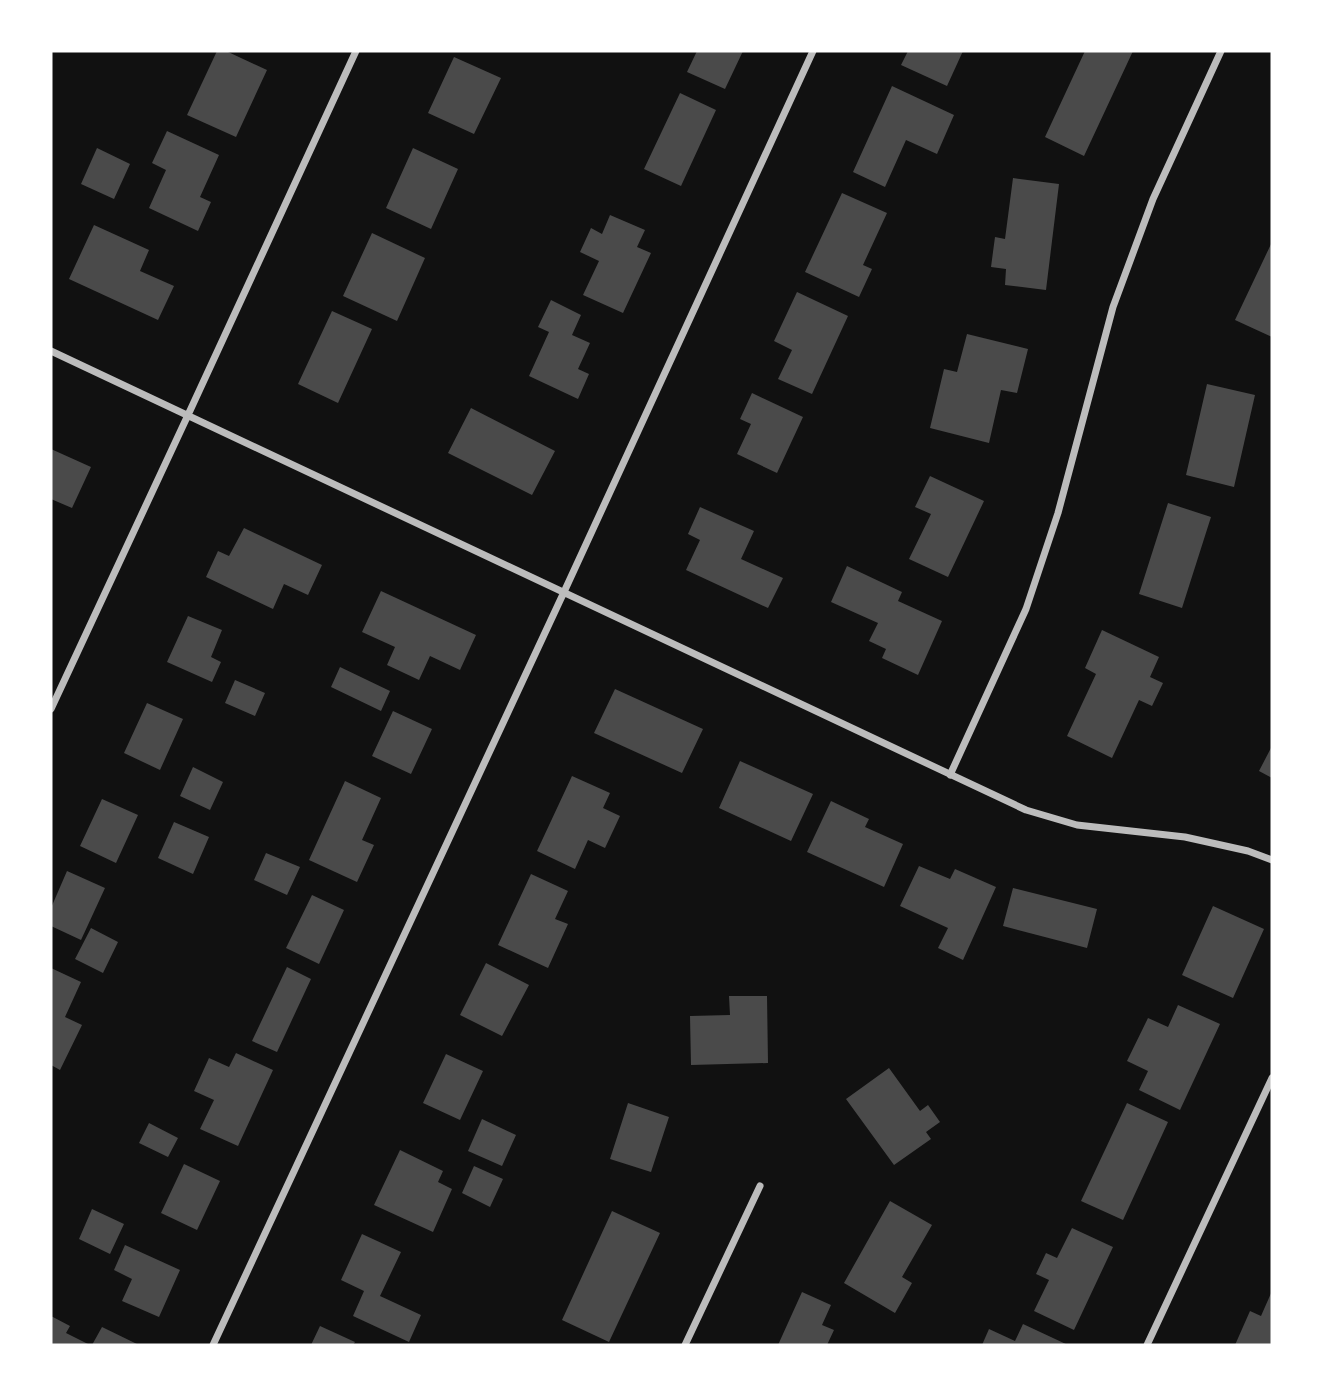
<svg xmlns="http://www.w3.org/2000/svg" width="1323" height="1396" font-family="'Open Sans',sans-serif">
	<style>
		.building { fill: #4a4a4a }
		.lines { fill: none; stroke-linecap: round; stroke-linejoin: round }
		.minor { stroke: #bcbcbc; stroke-width: 7 }
	</style>
	<rect width="100%" height="100%" fill="#111"/>
	<path class="building" d="M217,51h9l41,19 -31,67 -49,-22z
		M697,51h46l-18,38 -38,-17z
		M908,51h55l-16,35 -46,-21z
		M1085,51h48l-49,105 -39,-19z
		M454,57l47,21 -27,56 -46,-21z
		M892,86l62,29 -17,39 -31,-14 -21,47 -32,-15z
		M680,93l36,17 -35,76 -37,-17z
		M167,131l52,24 -19,42 11,5 -13,29 -49,-23 17,-38 -14,-7z
		M97,148l33,16 -16,35 -33,-15z
		M413,148l45,21 -27,60 -45,-21z
		M1013,178l46,6 -13,106 -41,-5 1,-16 -15,-2 4,-30 10,2z
		M842,193l45,20 -24,52 9,4 -13,28 -54,-25z
		M610,215l35,15 -8,17 14,6 -28,60 -40,-18 16,-34 -19,-9 11,-24 11,6z
		M94,225l55,25 -9,21 34,15 -16,34 -89,-41z
		M372,233l53,25 -28,63 -54,-25z
		M1272,242v95l-37,-17z
		M797,292l51,24 -36,78 -34,-15 14,-29 -18,-9z
		M551,300l30,15 -9,20 18,8 -12,26 11,5 -11,25 -49,-23 20,-44 -11,-5z
		M332,311l40,18 -34,74 -40,-19z
		M967,334l61,15 -11,44 -16,-3 -12,53 -59,-15 14,-59 13,3z
		M1207,384l48,11 -21,92 -48,-12z
		M752,393l51,24 -26,56 -40,-19 14,-30 -11,-5z
		M471,408l84,43 -23,44 -84,-42z
		M51,449l40,18 -19,41 -21,-9z
		M930,476l54,25 -36,76 -39,-18 22,-45 -16,-7z
		M1168,503l43,14 -29,91 -43,-14z
		M700,507l54,24 -13,28 42,19 -15,30 -82,-38 14,-30 -12,-6z
		M244,528l78,37 -14,30 -24,-11 -11,25 -67,-32 12,-26 11,5z
		M847,566l55,26 -4,9 44,20 -24,54 -36,-17 4,-9 -17,-8 9,-18 -47,-21z
		M381,591l95,44 -16,35 -30,-14 -11,24 -32,-15 8,-18 -33,-15z
		M188,616l34,14 -11,27 10,5 -9,20 -45,-20z
		M1102,630l57,27 -9,20 13,6 -11,23 -13,-6 -27,58 -45,-22 29,-62 -11,-6z
		M340,667l50,24 -9,20 -50,-24z
		M235,680l30,13 -10,23 -30,-13z
		M615,689l88,40 -21,44 -88,-40z
		M147,703l36,16 -23,51 -36,-17z
		M393,711l39,18 -21,45 -39,-18z
		M1272,746v32l-13,-7z
		M740,761l73,33 -22,47 -72,-33z
		M193,767l30,15 -13,28 -30,-14z
		M572,776l38,17 -7,15 17,8 -15,32 -17,-8 -13,29 -38,-18z
		M345,781l36,17 -19,42 12,5 -17,37 -48,-22z
		M102,799l36,16 -22,48 -36,-17z
		M831,801l38,18 -4,8 38,17 -19,43 -77,-35z
		M174,822l35,15 -16,37 -35,-16z
		M266,853l34,14 -13,28 -33,-15z
		M919,866l31,13 5,-10 41,18 -33,73 -25,-12 10,-20 -48,-22z
		M67,871l38,17 -24,52 -30,-14v-18z
		M531,874l37,17 -13,28 13,5 -20,44 -50,-23z
		M1013,888l84,21 -10,39 -84,-22z
		M312,895l32,15 -25,54 -33,-16z
		M1213,906l51,23 -31,69 -51,-23z
		M91,928l27,14 -15,31 -28,-14z
		M486,963l43,22 -27,51 -42,-21z
		M287,967l24,12 -34,73 -25,-11z
		M51,968l30,14 -16,35 17,8 -22,45 -9,-5z
		M729,996h38l1,67 -77,2 -1,-49 40,-1z
		M1178,1005l42,19 -40,86 -41,-20 9,-19 -21,-10 21,-43 20,9z
		M236,1053l37,17 -35,76 -38,-17 14,-29 -20,-9 15,-33 20,9z
		M446,1054l37,17 -23,49 -37,-17z
		M889,1068l31,43 8,-6 12,17 -14,10 5,7 -37,26 -48,-66z
		M628,1103l41,14 -18,55 -41,-13z
		M1127,1103l41,19 -45,98 -42,-19z
		M482,1119l34,16 -14,31 -34,-15z
		M149,1123l29,15 -10,19 -29,-14z
		M400,1150l43,21 -5,11 14,7 -19,43 -59,-27z
		M184,1164l36,17 -23,49 -36,-17z
		M474,1166l29,13 -13,28 -28,-14z
		M890,1201l42,24 -30,52 10,6 -17,30 -51,-30z
		M92,1209l32,15 -14,30 -31,-15z
		M612,1211l48,22 -51,109 -47,-22z
		M1072,1228l41,19 -39,83 -40,-19 15,-31 -13,-6 10,-21 11,5z
		M362,1234l39,18 -21,44 41,19 -12,27 -56,-26 11,-25 -23,-11z
		M125,1245l55,25 -21,47 -37,-16 10,-22 -18,-9z
		M1272,1291v54h-37l15,-34 11,5z
		M802,1292l29,13 -9,20 12,5 -7,15h-49z
		M51,1316l19,10 -4,7 24,12h-39z
		M1023,1324l45,21h-86l7,-16 26,12z
		M320,1326l35,16 -2,3h-42z
		M102,1327l37,18h-47z"/>
	<g class="lines">
		<path class="minor" d="M51,351l975,459 51,15 108,12 63,14 24,9
			M51,709l137,-294 168,-364
			M950,775l76,-166 32,-96 55,-206 40,-108 68,-148
			M213,1345l351,-753 249,-541
			M685,1345l75,-159
			M1147,1345l125,-267"/>
	</g>
	<rect width="1323" height="1396" fill="none" stroke="#ffffff" stroke-width="105"/>
</svg>
